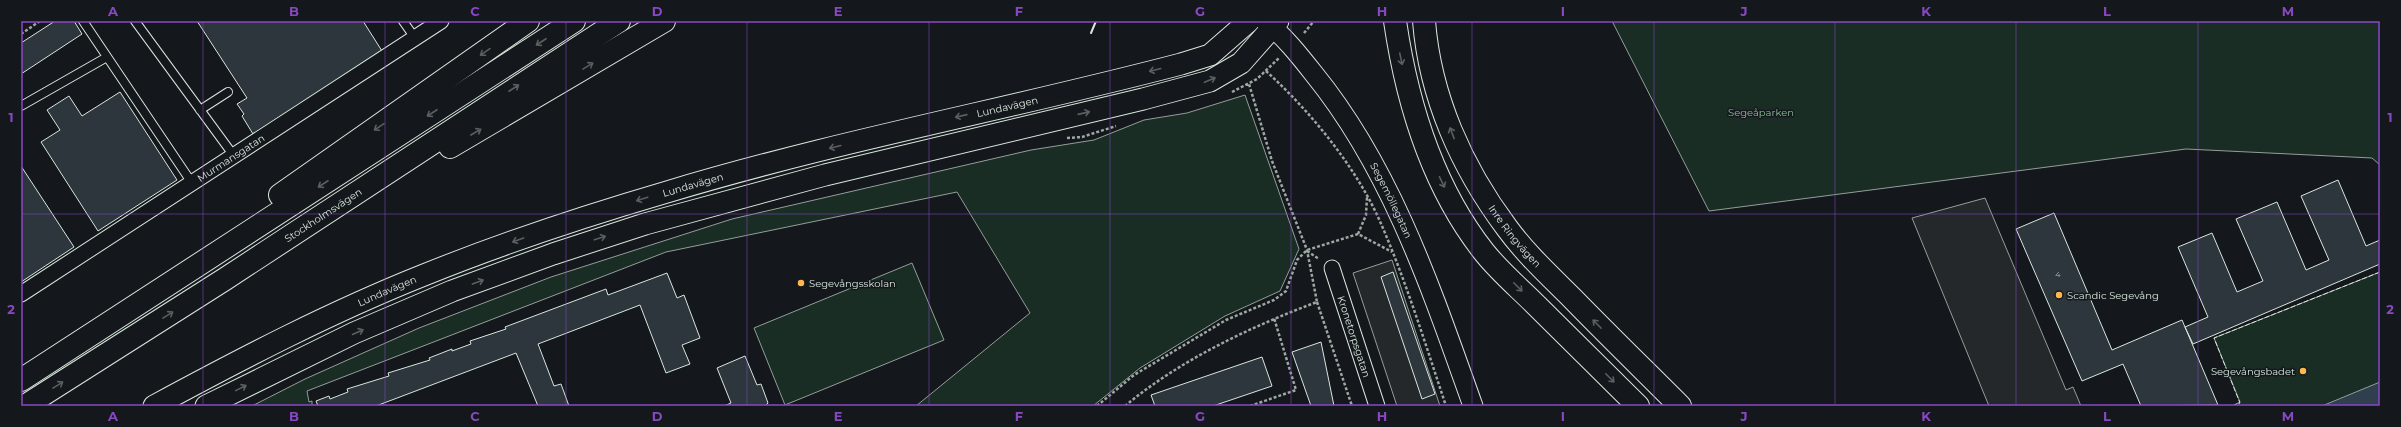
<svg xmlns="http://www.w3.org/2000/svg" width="2401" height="427" font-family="Montserrat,sans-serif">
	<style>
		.green { fill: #1a2d24; stroke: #939e99 }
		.parking { fill: #24282b; stroke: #939e99 }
		.water { fill: #2f3f4d; stroke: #939e99 }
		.building { fill: #2c363c; stroke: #d8e6dc }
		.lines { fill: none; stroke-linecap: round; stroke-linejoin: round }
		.service-casing { stroke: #d8e6dc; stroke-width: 10 }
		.minor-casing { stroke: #d8e6dc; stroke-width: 17 }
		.tertiary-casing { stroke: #d8e6dc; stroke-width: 21 }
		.secondary-casing { stroke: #d8e6dc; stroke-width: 23 }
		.motorway-casing { stroke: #d8e6dc; stroke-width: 24 }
		.path { stroke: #9da8a2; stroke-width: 2.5; stroke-dasharray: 3 2; stroke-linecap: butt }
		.service { stroke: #14181c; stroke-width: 8 }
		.minor { stroke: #14181c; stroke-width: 15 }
		.tertiary { stroke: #14181c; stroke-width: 19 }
		.secondary { stroke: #14181c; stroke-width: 21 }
		.motorway { stroke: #14181c; stroke-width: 22 }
		.fence { stroke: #d8e6dc; stroke-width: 1; stroke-dasharray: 5 2; stroke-linecap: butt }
		.wall { stroke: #d8e6dc; stroke-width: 2 }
		.oneway { stroke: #59605f }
		.grid { fill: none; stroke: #8948c3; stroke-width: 1; stroke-opacity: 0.55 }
		.poi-dot { fill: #ffb74d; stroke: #14181c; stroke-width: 1.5 }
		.labels { text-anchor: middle; stroke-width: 3; stroke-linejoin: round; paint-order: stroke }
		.number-label { font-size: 8px; fill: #adbab4 }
		.street-label { font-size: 10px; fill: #d8e6dc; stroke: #14181c }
		.park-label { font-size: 10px; fill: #8ac095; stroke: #14181c }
		.poi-label { font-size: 10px; fill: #d8e6dc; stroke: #14181c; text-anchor: start }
		.neatline { fill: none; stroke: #8948c3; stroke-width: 1.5 }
		.grid-label { font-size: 13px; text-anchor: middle; font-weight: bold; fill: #8948c3 }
	</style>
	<rect width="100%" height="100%" fill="#14181c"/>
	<path class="green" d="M1612,21h768v144l-8,-7 -186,-9 -477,62z
		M1245,95l54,154 -19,42 -55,25 -85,52 -47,38h-177l114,-93 -73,-121 -291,60 -359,139 2,11 3,-1v5h-60l53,-27 114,-51 132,-51 181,-58 299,-69 63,-10 50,-20 43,-7z
		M912,263l32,77 -159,65 -31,-77z
		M2380,272v134h-148l8,-4 -26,-64z"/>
	<path class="parking" d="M1985,198l81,192 7,-3 8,19h-92l-77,-188z
		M1392,260l48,146h-43l-44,-133z"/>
	<path class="water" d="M2380,382v24h-58z"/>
	<path class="building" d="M55,21h19l8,13 -61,40v-31z
		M197,21h166l19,30 -129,83 -11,-18 2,-2 -7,-10 10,-6z
		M120,92l57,88 -79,51 -57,-89 19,-12 -13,-20 22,-14 13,20z
		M21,166l53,81 -53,35z
		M2338,180l28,66 14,-6v24l-187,80 -8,-17 23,-10 -30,-70 34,-14 25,59 26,-11 -27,-62 41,-17 29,68 23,-10 -28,-64z
		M2054,213l58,137 70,-30 36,85 -77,1 -18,-42 -41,17 -66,-152z
		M1393,272l42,122 -13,5 -41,-122z
		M667,273l10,25 7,-3 16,43 -18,7 8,19 -24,9 -26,-68 -102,39 16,42 7,-2 8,22h-31l-22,-53 -140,53h-58l-2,-5 13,-5 1,3 18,-7 -1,-3 42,-13 -1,-3 42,-13 -1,-2 23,-9v2l19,-7 -1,-3 36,-12 -1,-2 101,-38 2,6z
		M1321,342l13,64h-23l-19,-54z
		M745,356l12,29 4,-1 7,19 -3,3h-41l7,-3 -14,-35z
		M1262,357l10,29 -59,20h-58l-4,-11z"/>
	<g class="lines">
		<defs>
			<path id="service" d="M83,21l109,162
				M135,21l99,135
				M403,21l12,17
				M21,106l86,-49
				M200,110l28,-18"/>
			<g id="minor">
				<path id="s1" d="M1332,268l45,138"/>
				<path id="s2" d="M21,294l420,-273"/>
			</g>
			<g id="tertiary">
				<path id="s3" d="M1265,21c19,15 34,34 49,53 78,96 118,217 159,332"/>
			</g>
			<g id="secondary">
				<path id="s4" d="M154,406c87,-47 177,-94 270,-131 79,-32 161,-59 243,-83 169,-51 343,-83 514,-128l29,-9 39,-34"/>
				<path d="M206,406l148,-73 98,-42 101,-37 92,-30 180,-49 318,-76 67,-18 31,-18 37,-42"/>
			</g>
			<g id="motorway">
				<path d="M1395,21c12,82 37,165 89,231 15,19 34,35 51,52 34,34 69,68 103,102"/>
				<path id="s5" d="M1424,21c6,76 38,147 83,207 19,26 43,48 66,71 35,36 71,71 107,107"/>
				<path d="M450,147l214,-126"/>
				<path d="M280,195l248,-174"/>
				<path d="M21,380l553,-359"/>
				<path id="s6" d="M25,406l200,-127 394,-258"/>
			</g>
		</defs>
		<use href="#service" class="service-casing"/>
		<use href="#minor" class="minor-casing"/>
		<use href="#tertiary" class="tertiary-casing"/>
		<use href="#secondary" class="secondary-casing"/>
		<use href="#motorway" class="motorway-casing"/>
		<path class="path" d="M1304,33l10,-12
			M21,34l19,-13
			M1266,71c45,41 92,98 116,155 25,58 44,120 64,180
			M1232,92l25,-13 22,-21
			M1067,138l15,-1 34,-11
			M1358,234l8,-19 1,-18
			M1307,251l12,8
			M1317,302l35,104
			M1097,406l37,-31 92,-55 48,-20 12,-9 11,-31 10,-10 51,-16 34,18
			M1125,406c55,-46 125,-79 192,-104l-10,-52 -35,-89 -23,-77
			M1250,406l46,-16 -22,-72"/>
		<use href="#service" class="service"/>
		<use href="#minor" class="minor"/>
		<use href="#tertiary" class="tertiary"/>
		<use href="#secondary" class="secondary"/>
		<use href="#motorway" class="motorway"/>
		<path class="fence" d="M2232,406l8,-3 -26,-65 166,-66"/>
		<path class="wall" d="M1091,33l5,-12"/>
	</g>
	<defs><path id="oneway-shaft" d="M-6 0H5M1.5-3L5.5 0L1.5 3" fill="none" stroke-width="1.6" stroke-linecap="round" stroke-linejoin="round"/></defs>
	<g class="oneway">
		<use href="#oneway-shaft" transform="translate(541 42) rotate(147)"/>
		<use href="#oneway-shaft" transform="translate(485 52) rotate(145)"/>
		<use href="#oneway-shaft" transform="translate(1401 59) rotate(78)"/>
		<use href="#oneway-shaft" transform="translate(588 66) rotate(-31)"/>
		<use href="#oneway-shaft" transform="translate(1155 70) rotate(166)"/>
		<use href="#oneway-shaft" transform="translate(1210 80) rotate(-23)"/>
		<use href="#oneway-shaft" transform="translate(514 88) rotate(-33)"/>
		<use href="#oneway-shaft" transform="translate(432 113) rotate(147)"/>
		<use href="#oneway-shaft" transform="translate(1084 113) rotate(-13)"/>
		<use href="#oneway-shaft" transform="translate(961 116) rotate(167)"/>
		<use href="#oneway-shaft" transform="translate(379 127) rotate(146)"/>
		<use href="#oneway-shaft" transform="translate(476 132) rotate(-30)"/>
		<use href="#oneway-shaft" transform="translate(1452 133) rotate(-111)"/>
		<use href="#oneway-shaft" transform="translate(835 147) rotate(166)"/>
		<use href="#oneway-shaft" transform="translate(1442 182) rotate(64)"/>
		<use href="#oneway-shaft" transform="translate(323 184) rotate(147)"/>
		<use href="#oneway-shaft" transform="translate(642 199) rotate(162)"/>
		<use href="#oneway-shaft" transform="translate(600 238) rotate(-18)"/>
		<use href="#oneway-shaft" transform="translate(518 240) rotate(160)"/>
		<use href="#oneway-shaft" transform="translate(478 282) rotate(-20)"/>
		<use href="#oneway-shaft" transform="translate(1518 287) rotate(45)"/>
		<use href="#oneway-shaft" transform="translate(168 315) rotate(-32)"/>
		<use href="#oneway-shaft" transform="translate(1597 324) rotate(-135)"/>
		<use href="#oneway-shaft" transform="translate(358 332) rotate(-24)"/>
		<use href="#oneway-shaft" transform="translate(1610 378) rotate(45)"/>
		<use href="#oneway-shaft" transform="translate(58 385) rotate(-32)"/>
		<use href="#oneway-shaft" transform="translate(241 388) rotate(-26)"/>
	</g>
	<path class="grid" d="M203,21v385M385,21v385M566,21v385M747,21v385M929,21v385M1110,21v385M1291,21v385M1472,21v385M1654,21v385M1835,21v385M2016,21v385M2198,21v385M21,214h2359"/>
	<g class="poi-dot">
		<circle cx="801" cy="283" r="4"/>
		<circle cx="2059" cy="295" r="4"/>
		<circle cx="2303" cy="371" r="4"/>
	</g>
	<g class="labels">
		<g class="number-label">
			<text x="2058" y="277">4</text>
		</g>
		<g class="street-label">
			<text dy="4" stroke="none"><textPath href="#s4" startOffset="908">Lundavägen</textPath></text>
			<text dy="4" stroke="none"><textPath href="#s2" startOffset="250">Murmansgatan</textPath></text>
			<text dy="4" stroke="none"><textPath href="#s4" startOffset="584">Lundavägen</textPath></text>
			<text dy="4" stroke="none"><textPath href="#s3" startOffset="221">Segemöllegatan</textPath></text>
			<text dy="4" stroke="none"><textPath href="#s6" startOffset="354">Stockholmsvägen</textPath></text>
			<text dy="4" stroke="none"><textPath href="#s5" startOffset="237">Inre Ringvägen</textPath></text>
			<text dy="4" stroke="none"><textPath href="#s4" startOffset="260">Lundavägen</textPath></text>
			<text dy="4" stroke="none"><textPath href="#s1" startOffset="72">Kronetorpsgatan</textPath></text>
		</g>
		<g class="park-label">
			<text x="1761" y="116">Segeåparken</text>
		</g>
		<g class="poi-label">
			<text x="809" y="287">Segevångsskolan</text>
			<text x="2067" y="299">Scandic Segevång</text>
			<text x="2295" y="375" text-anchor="end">Segevångsbadet</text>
		</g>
	</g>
	<rect width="2401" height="427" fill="none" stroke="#14181c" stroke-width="44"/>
	<rect x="22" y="22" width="2357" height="383" class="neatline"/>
	<g class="grid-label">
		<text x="113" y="16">A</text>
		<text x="294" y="16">B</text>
		<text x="475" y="16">C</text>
		<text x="657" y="16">D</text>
		<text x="838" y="16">E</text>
		<text x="1019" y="16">F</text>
		<text x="1200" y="16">G</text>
		<text x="1382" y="16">H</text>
		<text x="1563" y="16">I</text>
		<text x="1744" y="16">J</text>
		<text x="1926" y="16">K</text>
		<text x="2107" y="16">L</text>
		<text x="2288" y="16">M</text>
		<text x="11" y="122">1</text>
		<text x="2390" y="122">1</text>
		<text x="11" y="314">2</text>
		<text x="2390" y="314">2</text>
		<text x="113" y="421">A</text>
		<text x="294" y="421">B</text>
		<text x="475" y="421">C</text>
		<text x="657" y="421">D</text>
		<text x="838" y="421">E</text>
		<text x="1019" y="421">F</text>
		<text x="1200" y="421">G</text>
		<text x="1382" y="421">H</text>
		<text x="1563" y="421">I</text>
		<text x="1744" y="421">J</text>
		<text x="1926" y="421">K</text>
		<text x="2107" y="421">L</text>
		<text x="2288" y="421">M</text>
	</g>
</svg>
